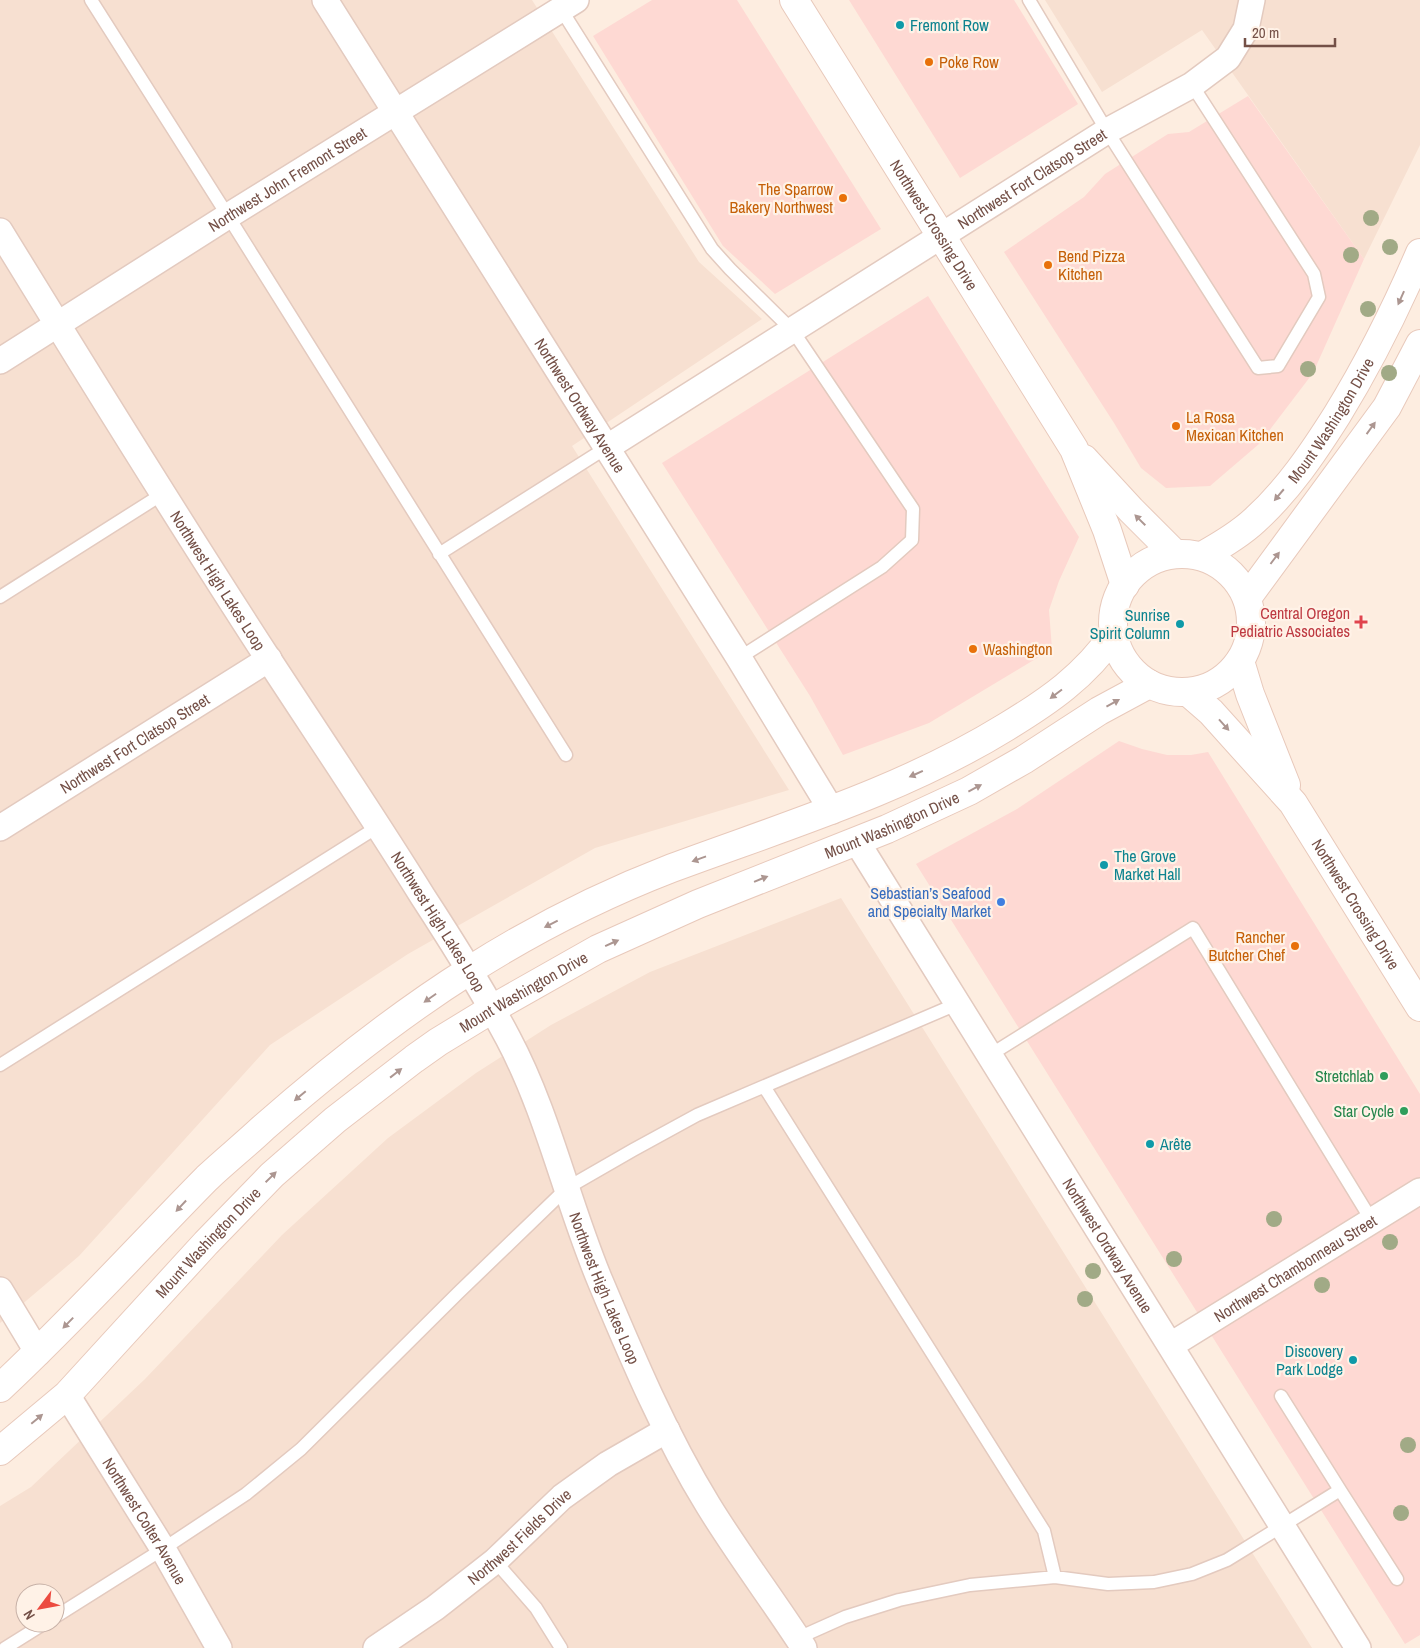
<svg xmlns="http://www.w3.org/2000/svg" width="1420" height="1648" font-family="'Archivo Narrow',sans-serif">
	<style>
		.residential { fill: #f7e0d1; fill-rule: evenodd }
		.commercial { fill: #fed9d3 }
		.lines { fill: none; stroke-linecap: round; stroke-linejoin: round }
		.lane-casing { stroke: #e3cabf; stroke-width: 15 }
		.street-casing { stroke: #e3cabf; stroke-width: 28 }
		.secondary-casing { stroke: #e8c9bb; stroke-width: 30 }
		.lane { stroke: #fff; stroke-width: 12 }
		.street { stroke: #fff; stroke-width: 25 }
		.secondary { stroke: #fff; stroke-width: 28 }
		.tree { fill: #a1aa86 }
		.oneway { fill: #ac9691 }
		.culture-dot { fill: #0f9aa8; stroke: #fff2e7; stroke-width: 2 }
		.food-dot { fill: #e8710a; stroke: #fff2e7; stroke-width: 2 }
		.health-dot { fill: #e0444e; stroke: #fff2e7; stroke-width: 2 }
		.shop-dot { fill: #3f7fe0; stroke: #fff2e7; stroke-width: 2 }
		.leisure-dot { fill: #2e9e5b; stroke: #fff2e7; stroke-width: 2 }
		.labels { text-anchor: middle; stroke-width: 4.5; stroke-linejoin: round; paint-order: stroke }
		.culture-label { font-size: 16px; fill: #0d838f; stroke: #fff2e7; text-anchor: start }
		.food-label { font-size: 16px; fill: #c56008; stroke: #fff2e7; text-anchor: start }
		.street-label { font-size: 16px; fill: #745047; stroke: #fff2e7 }
		.health-label { font-size: 16px; fill: #be3a42; stroke: #fff2e7; text-anchor: end }
		.shop-label { font-size: 16px; fill: #366cbe; stroke: #fff2e7; text-anchor: end }
		.leisure-label { font-size: 16px; fill: #27864d; stroke: #fff2e7; text-anchor: end }
	</style>
	<rect width="100%" height="100%" fill="#fdede0"/>
	<path class="residential" d="M0,0h532l167,262 63,57 -190,127 217,344 -194,58 -187,106 -138,91 -191,211 -79,67z
		M1045,0h375v145l-56,114 -162,-229 -100,62z
		M841,898l471,750h-1312v-142l31,-19 114,-108 137,-144 106,-97 88,-65 75,-48 99,-53zM25,1593h30v30h-30z"/>
	<path class="commercial" d="M652,0h85l144,229 -106,65 -52,-48 -130,-210z
		M849,0h165l64,104 -118,74z
		M1248,96l116,163 -51,114 -54,71 -49,42 -44,2 -25,-20 -27,-45 -110,-171 80,-55 21,-23 63,-40 21,-2z
		M928,296l151,241 -20,44 -10,29 3,39 -123,74 -86,32 -33,-59 -148,-233z
		M1119,741l23,8 25,6h24l17,-3 212,342v541l-15,9 -489,-780 101,-55z"/>
	<g class="lines">
		<defs>
			<path id="lane" d="M91,0l137,216 338,539
				M1029,0l78,131 151,237 20,-2 41,-69 -5,-23 -122,-189
				M559,6l153,243 18,20 63,62 120,178 -1,31 -30,27 -143,91
				M439,554l167,-106
				M0,597l164,-104
				M990,1055l203,-127 179,293
				M0,1065l379,-239
				M765,1088l279,443 11,46
				M1340,1490l57,89
				M495,1561l41,47 25,40
				M55,1617l108,-68 83,-55 55,-45 157,-156 109,-105 66,-38 64,-35 260,-111
				M798,1638l47,-21 54,-17 71,-15 85,-8 53,7 46,-2 38,-8 35,-14 113,-70 -59,-94
				M5,1648l40,-25"/>
			<g id="street">
				<path id="s1" d="M325,0l414,658 93,153"/>
				<path id="s2" d="M0,231c89,145 178,289 271,432 51,78 103,155 152,234 30,46 59,92 85,141 41,77 59,165 93,245 32,76 64,152 107,222 30,49 65,95 96,143"/>
				<path id="s3" d="M0,361l228,-145 348,-216"/>
				<path id="s4" d="M606,448l501,-317 85,-46 36,-27 18,-29 6,-29"/>
				<path id="s5" d="M0,828l269,-169"/>
				<path id="s6" d="M857,842l501,806"/>
				<path d="M0,1290l38,63"/>
				<path id="s7" d="M1171,1345l249,-154"/>
				<path id="s8" d="M67,1395l96,154 56,99"/>
				<path id="s9" d="M376,1648l59,-40 60,-47 67,-64 46,-33 59,-34"/>
			</g>
			<g id="secondary">
				<path id="s10" d="M794,0l280,449 33,81 18,55"/>
				<path d="M1084,459l47,51 44,44"/>
				<circle cx="1182" cy="623" r="69"/>
				<path id="s11" d="M1202,556c18,-10 37,-21 53,-36 33,-30 58,-67 82,-105 32,-52 59,-106 83,-162"/>
				<path d="M1247,598l140,-191 33,-63"/>
				<path d="M1240,661l10,33 36,91"/>
				<path id="s12" d="M1188,692l23,20 82,91 127,204"/>
				<path d="M0,1388c72,-67 138,-140 207,-210 18,-17 38,-33 56,-50 65,-57 134,-112 207,-158 63,-40 132,-75 202,-102 113,-42 230,-77 334,-141 43,-26 79,-51 108,-93"/>
				<path id="s13" d="M0,1451l67,-56 139,-152 66,-68 63,-55 79,-61 24,-17 54,-33 106,-60 100,-45 189,-75 82,-38 56,-32 74,-48 50,-27"/>
			</g>
		</defs>
		<use href="#lane" class="lane-casing"/>
		<use href="#street" class="street-casing"/>
		<use href="#secondary" class="secondary-casing"/>
		<use href="#lane" class="lane"/>
		<use href="#street" class="street"/>
		<use href="#secondary" class="secondary"/>
	</g>
	<g class="tree">
		<circle cx="1371" cy="218" r="8"/>
		<circle cx="1390" cy="247" r="8"/>
		<circle cx="1351" cy="255" r="8"/>
		<circle cx="1368" cy="309" r="8"/>
		<circle cx="1308" cy="369" r="8"/>
		<circle cx="1389" cy="373" r="8"/>
		<circle cx="1274" cy="1219" r="8"/>
		<circle cx="1390" cy="1242" r="8"/>
		<circle cx="1174" cy="1259" r="8"/>
		<circle cx="1093" cy="1271" r="8"/>
		<circle cx="1322" cy="1285" r="8"/>
		<circle cx="1085" cy="1299" r="8"/>
		<circle cx="1408" cy="1445" r="8"/>
		<circle cx="1401" cy="1513" r="8"/>
	</g>
	<defs><path id="oneway-solid" d="M-6-.8H1V-3.2L6.5 0L1 3.2V.8H-6Z" transform="scale(1.25)"/></defs>
	<g class="oneway">
		<use href="#oneway-solid" transform="translate(1401 298) rotate(114)"/>
		<use href="#oneway-solid" transform="translate(1371 428) rotate(-54)"/>
		<use href="#oneway-solid" transform="translate(1279 495) rotate(130)"/>
		<use href="#oneway-solid" transform="translate(1140 520) rotate(-135)"/>
		<use href="#oneway-solid" transform="translate(1275 558) rotate(-53)"/>
		<use href="#oneway-solid" transform="translate(1056 694) rotate(143)"/>
		<use href="#oneway-solid" transform="translate(1113 703) rotate(-29)"/>
		<use href="#oneway-solid" transform="translate(1224 725) rotate(48)"/>
		<use href="#oneway-solid" transform="translate(916 774) rotate(156)"/>
		<use href="#oneway-solid" transform="translate(975 788) rotate(-28)"/>
		<use href="#oneway-solid" transform="translate(699 859) rotate(160)"/>
		<use href="#oneway-solid" transform="translate(761 879) rotate(-22)"/>
		<use href="#oneway-solid" transform="translate(551 924) rotate(153)"/>
		<use href="#oneway-solid" transform="translate(612 943) rotate(-24)"/>
		<use href="#oneway-solid" transform="translate(430 998) rotate(145)"/>
		<use href="#oneway-solid" transform="translate(396 1073) rotate(-38)"/>
		<use href="#oneway-solid" transform="translate(300 1096) rotate(140)"/>
		<use href="#oneway-solid" transform="translate(271 1177) rotate(-44)"/>
		<use href="#oneway-solid" transform="translate(181 1206) rotate(133)"/>
		<use href="#oneway-solid" transform="translate(68 1323) rotate(134)"/>
		<use href="#oneway-solid" transform="translate(37 1419) rotate(-40)"/>
	</g>
	<g class="culture-dot">
		<circle cx="900" cy="25" r="5"/>
		<circle cx="1180" cy="624" r="5"/>
		<circle cx="1104" cy="865" r="5"/>
		<circle cx="1150" cy="1144" r="5"/>
		<circle cx="1353" cy="1360" r="5"/>
	</g>
	<g class="food-dot">
		<circle cx="929" cy="62" r="5"/>
		<circle cx="843" cy="198" r="5"/>
		<circle cx="1048" cy="265" r="5"/>
		<circle cx="1176" cy="426" r="5"/>
		<circle cx="973" cy="649" r="5"/>
		<circle cx="1295" cy="946" r="5"/>
	</g>
	<path class="health-dot" d="M1358.5 614.5h5v5h5v5h-5v5h-5v-5h-5v-5h5z"/>
	<circle class="shop-dot" cx="1001" cy="902" r="5"/>
	<g class="leisure-dot">
		<circle cx="1384" cy="1076" r="5"/>
		<circle cx="1404" cy="1111" r="5"/>
	</g>
	<g class="labels">
		<g class="culture-label">
			<text x="910" y="31">Fremont Row</text>
			<text x="1170" y="621" text-anchor="end">Sunrise<tspan x="1170" dy="18">Spirit Column</tspan></text>
			<text x="1114" y="862">The Grove<tspan x="1114" dy="18">Market Hall</tspan></text>
			<text x="1160" y="1150">Arête</text>
			<text x="1343" y="1357" text-anchor="end">Discovery<tspan x="1343" dy="18">Park Lodge</tspan></text>
		</g>
		<g class="food-label">
			<text x="939" y="68">Poke Row</text>
			<text x="833" y="195" text-anchor="end">The Sparrow<tspan x="833" dy="18">Bakery Northwest</tspan></text>
			<text x="1058" y="262">Bend Pizza<tspan x="1058" dy="18">Kitchen</tspan></text>
			<text x="1186" y="423">La Rosa<tspan x="1186" dy="18">Mexican Kitchen</tspan></text>
			<text x="983" y="655">Washington</text>
			<text x="1285" y="943" text-anchor="end">Rancher<tspan x="1285" dy="18">Butcher Chef</tspan></text>
		</g>
		<g class="street-label">
			<text dy="6" stroke="none"><textPath href="#s4" startOffset="504">Northwest Fort Clatsop Street</textPath></text>
			<text dy="6" stroke="none"><textPath href="#s3" startOffset="340">Northwest John Fremont Street</textPath></text>
			<text dy="6" stroke="none"><textPath href="#s10" startOffset="265">Northwest Crossing Drive</textPath></text>
			<text dy="6" stroke="none"><textPath href="#s1" startOffset="479">Northwest Ordway Avenue</textPath></text>
			<text dy="6" stroke="none"><textPath href="#s11" startOffset="190">Mount Washington Drive</textPath></text>
			<text dy="6" stroke="none"><textPath href="#s2" startOffset="412">Northwest High Lakes Loop</textPath></text>
			<text dy="6" stroke="none"><textPath href="#s5" startOffset="159">Northwest Fort Clatsop Street</textPath></text>
			<text dy="6" stroke="none"><textPath href="#s13" startOffset="1105">Mount Washington Drive</textPath></text>
			<text dy="6" stroke="none"><textPath href="#s12" startOffset="272">Northwest Crossing Drive</textPath></text>
			<text dy="6" stroke="none"><textPath href="#s2" startOffset="818">Northwest High Lakes Loop</textPath></text>
			<text dy="6" stroke="none"><textPath href="#s13" startOffset="700">Mount Washington Drive</textPath></text>
			<text dy="6" stroke="none"><textPath href="#s13" startOffset="295">Mount Washington Drive</textPath></text>
			<text dy="6" stroke="none"><textPath href="#s6" startOffset="475">Northwest Ordway Avenue</textPath></text>
			<text dy="6" stroke="none"><textPath href="#s7" startOffset="146">Northwest Chambonneau Street</textPath></text>
			<text dy="6" stroke="none"><textPath href="#s2" startOffset="1222">Northwest High Lakes Loop</textPath></text>
			<text dy="6" stroke="none"><textPath href="#s8" startOffset="148">Northwest Colter Avenue</textPath></text>
			<text dy="6" stroke="none"><textPath href="#s9" startOffset="182">Northwest Fields Drive</textPath></text>
		</g>
		<g class="health-label">
			<text x="1350" y="619">Central Oregon<tspan x="1350" dy="18">Pediatric Associates</tspan></text>
		</g>
		<g class="shop-label">
			<text x="991" y="899">Sebastian’s Seafood<tspan x="991" dy="18">and Specialty Market</tspan></text>
		</g>
		<g class="leisure-label">
			<text x="1374" y="1082">Stretchlab</text>
			<text x="1394" y="1117">Star Cycle</text>
		</g>
	</g>
	<g transform="translate(40 1608) rotate(238)"><circle r="24" fill="#fff2e7" stroke="#c7b1a7"/>
	<path d="M0-4L9 19L0 12L-9 19Z" fill="#ec4b40"/>
	<text y="-8" font-size="14" font-weight="bold" text-anchor="middle" fill="#745047">N</text>
	</g>
	<path d="M1245 38v8h90v-8" fill="none" stroke="#745047" stroke-width="2.5"/>
	<text x="1252" y="38" font-size="15" fill="#745047" stroke="#fff2e7" stroke-width="4" paint-order="stroke">20 m</text>
</svg>
